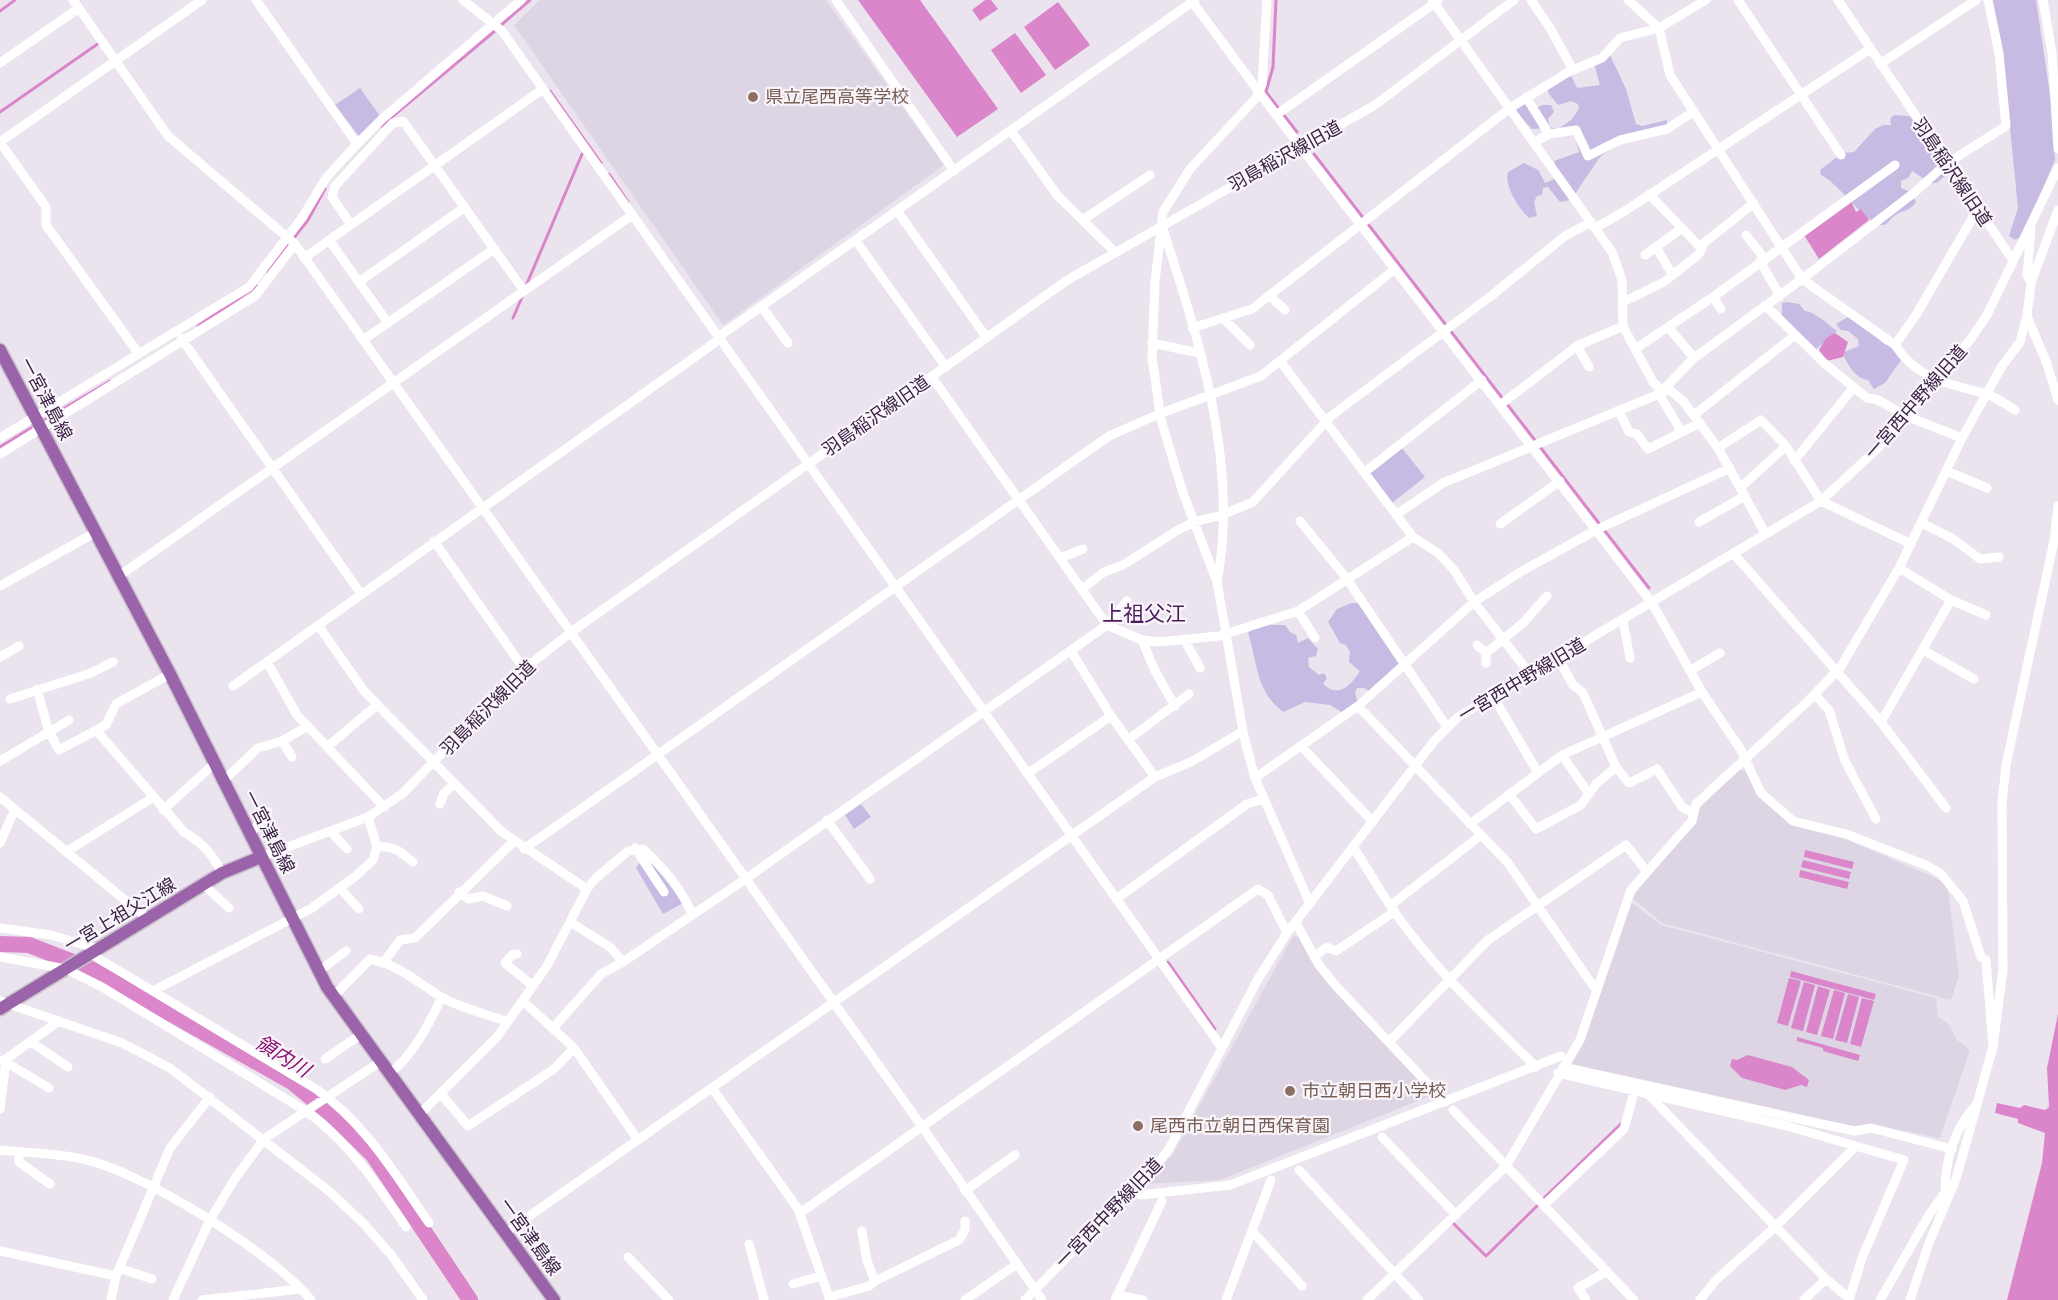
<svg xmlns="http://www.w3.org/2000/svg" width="2058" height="1300" font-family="Barlow,'Noto Sans JP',sans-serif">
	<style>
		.built { fill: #ded5e4 }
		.green { fill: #c7bbe3 }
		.water { fill: #db86cb }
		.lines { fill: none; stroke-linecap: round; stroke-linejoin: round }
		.stream { stroke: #db86cb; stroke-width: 3 }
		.river { stroke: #db86cb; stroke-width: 16 }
		.major-casing { stroke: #c8c1cb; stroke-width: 15 }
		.minor { stroke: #fff; stroke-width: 9 }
		.major { stroke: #9a63aa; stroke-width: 12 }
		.education-dot { fill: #8d6e63; stroke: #f9f6fb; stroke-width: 2 }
		.labels { text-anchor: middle; stroke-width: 4.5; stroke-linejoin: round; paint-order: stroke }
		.education-label { font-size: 18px; fill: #785e54; stroke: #f9f6fb; text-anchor: start }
		.street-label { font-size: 18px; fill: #3c2144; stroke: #f9f6fb }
		.water-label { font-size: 20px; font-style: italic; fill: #891271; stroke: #f9f6fb }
		.quarter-label { font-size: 21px; fill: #4c1959; stroke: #f9f6fb }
	</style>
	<rect width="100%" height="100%" fill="#ebe4ef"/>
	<path class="built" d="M540,0h286l118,165 -221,160 -209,-300z
		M1738,770l7,1 16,27 33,28 54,14 99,43 12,92 -8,25 -289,-77 -30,-25 63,-77v-8z
		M1631,902l30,23 275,73 2,19 9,5 10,18 13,10 -30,88 -56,-11 -32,-1 -282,-61z
		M1293,936l6,1 17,32 14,17 103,109 -213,85 -74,4 27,-30z"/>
	<path class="green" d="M1991,0h45l15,101 4,59 -33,76 -7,4 -6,-4 9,-28 -14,-141z
		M1609,53l17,36 10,35 6,2 25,-6v5l-52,21 -15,11 -29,43 -11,2 -12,-15 -5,1 -1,7 -5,1 -3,6 3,14 -8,2c-10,-9 -25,-32 -21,-46l16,-9 14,7 7,13 12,-5 -3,-17 25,-9 -5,-18 -26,-6 -16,1 -16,-17 1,-8 8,-3 4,9 14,-5h8l3,7 -6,7 2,8 8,2 13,-9 8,-11 -1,-5 -7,-3 -13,4 -9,-11 -2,-7 19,-13 6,3 5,11 23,-3 -6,-22z
		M360,88l20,28 -21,20 -24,-31z
		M1894,115l15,1 21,20 -4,7 5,1 16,18 -1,13 -9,8h-7l-18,-12 -4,7 -7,3v7l10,4 5,10c-6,10 -15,8 -23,15 -4,3 -5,8 -11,8 -15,1 -44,-43 -61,-50l-1,-5 22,-17 12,-1 21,-23 8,-4h8l-1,-6z
		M1787,302l12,2 6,7c10,1 23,13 32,20l-23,20 -32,-35v-13z
		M1848,317l20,12 16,15 7,2 10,14 -16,23 -11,6 -6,-9c-14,-2 -20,-16 -26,-27l17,-7 -1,-7 -10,-8 -7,-1 -5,-6z
		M1402,448l23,29 -33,26 -25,-32z
		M1352,603h7l40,55v11l-27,24 -8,-5h-7l-2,5 3,11 -13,10 -15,-9 -25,-3 -22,10c-28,-22 -25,-49 -35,-79 11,-11 22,-8 37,-8l5,7 6,3 2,8 10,-5 10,11 -2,7 -8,2 1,9 10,8 5,-2 3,5 -4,6c16,15 28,1 37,-13l-11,-9 1,-10 -4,-7 -6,-2 -12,-21 9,-13z
		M861,804l10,13 -17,12 -9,-14z
		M642,859l14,3 31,39 -24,13 -27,-46z"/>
	<path class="water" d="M858,0h62l78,109 -41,28z
		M985,0h6l7,9 -18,12 -8,-11z
		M1058,2l32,43 -35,25 -31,-43z
		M1015,33l31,42 -25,18 -30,-43z
		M1851,201l5,11 5,-3 8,11 -50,39 -15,-24z
		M1835,333l13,9 -5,15 -16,4 -8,-11 7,-12z
		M1805,850l49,12 -2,7 -48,-12z
		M1803,860l48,12 -2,7 -48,-12z
		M1800,870l49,12 -2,7 -48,-12z
		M1791,971l85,23 -2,6 -84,-23z
		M1789,978l12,3 -13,45 -11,-3z
		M1804,982l11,3 -12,46 -12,-3z
		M1818,986l12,4 -13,45 -11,-3z
		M1834,990l11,3 -12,46 -12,-3z
		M1848,994l11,3 -12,46 -12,-3z
		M1862,998l12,3 -13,46 -11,-3z
		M2058,1014v286h-51l35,-137 3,-30 -27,-10v-4l-23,-6 2,-10 23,5 4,-3 21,5 4,-3 -2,-39z
		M1797,1037l63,18 -2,6 -35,-10v-3l-26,-7z
		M1748,1055l44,12 17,13 -2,7 -6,-2 -16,5 -43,-12 -12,-12 2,-7 5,1z"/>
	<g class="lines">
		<path class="stream" d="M1276,0l-3,67 -7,25 31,40
			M0,11l15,-11
			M501,25l29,-25
			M550,91l51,72
			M0,112l99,-69
			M381,126l114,-95
			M1314,154l335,434
			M609,174l19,28
			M293,239l15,-19 17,-31
			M268,272l21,-28
			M526,286l56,-132
			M513,318l10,-23
			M198,326l59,-40
			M43,421l67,-40
			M0,447l31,-19
			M1168,962l47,67
			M1544,1198l79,-76
			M1452,1222l34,34 52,-51"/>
		<path class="river" d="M0,944l29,1 62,24 201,113 40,33 41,40 97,145"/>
		<defs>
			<path id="major" d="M0,350l170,324 157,313 227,313
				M0,1009l222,-136 39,-16"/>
		</defs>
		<use href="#major" class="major-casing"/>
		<path class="minor" d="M73,0l95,136 127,108 628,884 119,172
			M256,0l101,144
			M463,0l39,31 720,1017
			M836,0l118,171
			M1191,0l85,115 376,488 50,89 39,58 20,43 32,28 53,13 82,32 13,8 22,27 18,56 5,3 7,87
			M1267,0l-5,84 -6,14 -66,71 -27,43 -8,70 -3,75 9,63 22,73 34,89 27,155 11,41 55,126
			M1432,0l180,252 10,28 1,46 12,23 18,33 8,8 10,1 12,10 35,47 47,85
			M1531,0l19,28 23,42
			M1628,0l31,28 11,47 132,204 93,66 21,-30 61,-105
			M1738,0l103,155
			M1838,0l174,259
			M2043,0l9,53 6,96
			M0,63l79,-55
			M1880,64l96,-64
			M1526,97l23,37
			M1276,115l162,-114
			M1011,131l47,65 57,56
			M0,142l46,65v18l93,129
			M0,142l202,-142
			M1535,142l14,-8 27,-4 12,26 32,-16 47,-11 26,-17
			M1649,194l53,55
			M898,212l89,126
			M1084,219l66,-44
			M351,225l-19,-28 3,-11 58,-63 10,-2 121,170
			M1162,226c36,111 78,238 55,356
			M1595,228l30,-17 245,-162
			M1746,235l18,23
			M329,240l59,83
			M856,241l90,126
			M1656,247l16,27
			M1645,255l36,-26
			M304,258l239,-169
			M1760,261l20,35
			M359,282l106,-75
			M2031,283l27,-73
			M1270,296l15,14
			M1713,297l8,12
			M1623,302l41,-20 35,-28 5,-11 50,-40
			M1765,305l58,57 44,36 9,1 30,17 56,22
			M762,307l26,36
			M2027,316l20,48 11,36
			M1223,318l27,27
			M1192,328l60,-19 258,-201 60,-37 32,-13 18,-20 39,-10 47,-28
			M1669,328l25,30
			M181,338l180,256
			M363,340l131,-91
			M1152,343l47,10
			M1895,345c23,35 53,38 91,49 9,2 20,11 29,16
			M1577,346l12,21
			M1635,349l78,-52 182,-132
			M1280,361l133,176 25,16 16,17 20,32 56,72
			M932,377l175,248 35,15 17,2 60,-6 79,-25 115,-74
			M1659,394l22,37
			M1500,405l77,-59 46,-20
			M1619,411l10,21 8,2 11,15 52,-26
			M1694,415l101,-80
			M0,438l249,-151 53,-69 24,-40 31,-34 24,-24 140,-120
			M1718,448l43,-28 25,26 35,55 90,43
			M0,454l255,-158 40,-52
			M1794,461l60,-74
			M1947,471l40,17
			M1365,472l117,-92
			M1741,487l45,-41
			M1397,514l46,-31 216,-89 35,-36 108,-79 113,-87 31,-28 60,-38 -7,-73 -11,-53
			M1300,521l47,58 100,148
			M1699,522l46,-26
			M1922,523l31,16 27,20 19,-2
			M1500,524l60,-43
			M434,541l90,128
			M1733,553l148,169 65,86
			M1061,558l22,-9
			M1899,568l52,32 35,15
			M119,576l513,-361
			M0,586l96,-54
			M1082,589l22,-17 19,-7 55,-35 16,-8 28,-7 31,-13 78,-86 160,-120 74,-60 26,-14
			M1298,611l17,27
			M1623,621l7,37
			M318,625l46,66 138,141 85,57
			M1184,639l16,29
			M1142,640l13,31 20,35
			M1477,645l9,8v10
			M1923,650l51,29
			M1071,651l40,65 44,61
			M1486,653l37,-30 24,-27
			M0,657l19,-11
			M1558,658l15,27 10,8 33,74 13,16 28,-14 25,38 10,5
			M267,662l30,53 87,92
			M1691,670l29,-17
			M233,686l480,-342 8,-9 474,-335
			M37,689l12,43 20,-12
			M1814,694l15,16 16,51 31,58
			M1493,696l45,77
			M10,699l81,-26 22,-11
			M1358,706l150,157 88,127
			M1881,722l70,-122
			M96,730l88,102c19,11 28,22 38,41
			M1129,739l60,-45
			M282,741l10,16
			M1301,746l72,76
			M327,747l50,-42
			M1562,755l27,39
			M0,761l49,-29 10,18 47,-25 10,-21 54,-30
			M1027,774l84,-58
			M1255,778l103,-72 116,-104 48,-31 74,-41 134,-62
			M223,781l35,-33 24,-7 26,-15
			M1509,794l27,35 45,-24 15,-21 20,-17
			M0,797l148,122
			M440,804l4,-11 10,-9
			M163,810l51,-46
			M827,820l43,59
			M1470,824l92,-69 140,-63
			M331,832l16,17
			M250,834l18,-22
			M0,843l15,-34
			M377,847c16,-2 24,5 36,15
			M635,848l29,44
			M1354,848c14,22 27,45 42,66 40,57 91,104 140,153
			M524,849l585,-413 50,-22 102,-38 134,-107
			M66,852l86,-54
			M261,857l107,-40 34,-23 122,-125 46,-36 499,-354 306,-174 139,-105
			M205,886l24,22
			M340,888l19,21
			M459,892l9,7 15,-3 24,10
			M1116,899l131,-95 16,-5
			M1391,905l89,-69
			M570,922l40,25 13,15
			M1296,923l23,42 17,21 109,116
			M0,928l51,7 47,14
			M91,954l225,135c49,34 79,85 113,134
			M517,954h-4l-8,9 28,23
			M0,957l66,12 36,18 204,124c43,31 71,73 100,116
			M1314,957l13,-10 9,4 58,-39
			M384,962l16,-22 15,-2 98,-96
			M319,971l27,-20
			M153,991l159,-83 45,-33 16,-15 4,-13 -9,-30
			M333,997l37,-38c29,6 47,23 71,38 19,11 46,17 67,25
			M0,1001l122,42 48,25 159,123 35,33 28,32 31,44
			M523,1001l51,47 64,92
			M553,1028l48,-54 22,-12 121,-82 363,-255 20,-24
			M1390,1041l98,-101 138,-95 21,27
			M31,1042l37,25
			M325,1059l35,-24
			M2,1060l47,28
			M1563,1067l291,64 17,-3 81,21
			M1558,1073l229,53 117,34 -42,98 -13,42
			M389,1074c25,-20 39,-48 53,-77
			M712,1088l86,121 32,91
			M441,1094l27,32 86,-57 20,-21
			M1649,1095l177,184 23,19
			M0,1109l6,-50 53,-38
			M1453,1110l181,190
			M419,1115l78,-78 50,-71 40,-77 9,-11 32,-27 15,-2c20,19 38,39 49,65
			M1382,1137l74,78
			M0,1150c27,3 56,3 82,9 58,11 192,95 229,141
			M19,1152v10l31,22
			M1299,1170l120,130
			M965,1191l50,-36
			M1945,1191c0,-31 10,-65 32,-87
			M1140,1195l90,-10 331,-129
			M1544,1205l80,-76 10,-37
			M800,1213l458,-324 10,6 19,38
			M1252,1231l50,55
			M505,1233l650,-456 36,-15 52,-31
			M749,1244l15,56
			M0,1251l116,25
			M628,1257l41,43
			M119,1268l33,11
			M875,1281l84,-41 6,-10v-9
			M793,1284l28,-8
			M1117,1295l26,5
			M829,1297l40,-11 6,-5 -8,-20 -5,-30
			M111,1300l5,-24 54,-128 40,-51
			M173,1300l37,-80 24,-40 30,-41 116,-77
			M202,1300l98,-11
			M965,1300l52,-36
			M1025,1300l129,-132 15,-19 89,-170 29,-46 147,-192 24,-24 363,-216 57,-53 92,-108 17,-25 71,-147
			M1115,1300l47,-99
			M1226,1300l45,-120
			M1367,1300l139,-134 74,-126 51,-150 61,-69 4,-17 110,-101 34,-35 59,-100 63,-130 40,-72 18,-24 7,-26 4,-33 -4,-8 4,-46
			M1586,1300l-8,-12 29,-17
			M1700,1300l16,-20 59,-53 81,-81
			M1804,1300l22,-21
			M1880,1300l49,-85 21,-30
			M1910,1300l19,-57 27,-64 37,-132 10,-78 -1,-166 4,-38 48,-224 4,-35"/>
		<use href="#major" class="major"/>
	</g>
	<g class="education-dot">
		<circle cx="753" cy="97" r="6"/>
		<circle cx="1290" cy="1091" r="6"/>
		<circle cx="1138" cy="1126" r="6"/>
	</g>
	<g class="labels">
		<g class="education-label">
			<text x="765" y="103">県立尾西高等学校</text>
			<text x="1302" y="1097">市立朝日西小学校</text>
			<text x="1150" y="1132">尾西市立朝日西保育園</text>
		</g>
		<g class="street-label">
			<text transform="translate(1285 156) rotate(-29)" y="6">羽島稲沢線旧道</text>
			<text transform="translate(1952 172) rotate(56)" y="6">羽島稲沢線旧道</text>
			<text transform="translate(46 399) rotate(62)" y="6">一宮津島線</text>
			<text transform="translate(1916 402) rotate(-49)" y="6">一宮西中野線旧道</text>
			<text transform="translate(876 416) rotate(-35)" y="6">羽島稲沢線旧道</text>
			<text transform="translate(1522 680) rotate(-31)" y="6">一宮西中野線旧道</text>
			<text transform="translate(488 708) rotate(-45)" y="6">羽島稲沢線旧道</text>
			<text transform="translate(269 832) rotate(63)" y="6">一宮津島線</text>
			<text transform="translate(120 915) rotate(-31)" y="6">一宮上祖父江線</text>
			<text transform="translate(1109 1213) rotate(-46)" y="6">一宮西中野線旧道</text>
			<text transform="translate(530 1237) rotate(54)" y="6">一宮津島線</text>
		</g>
		<g class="water-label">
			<text transform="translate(283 1056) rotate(32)" y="7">領内川</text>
		</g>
		<g class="quarter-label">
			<text x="1144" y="621">上祖父江</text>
		</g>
	</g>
</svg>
